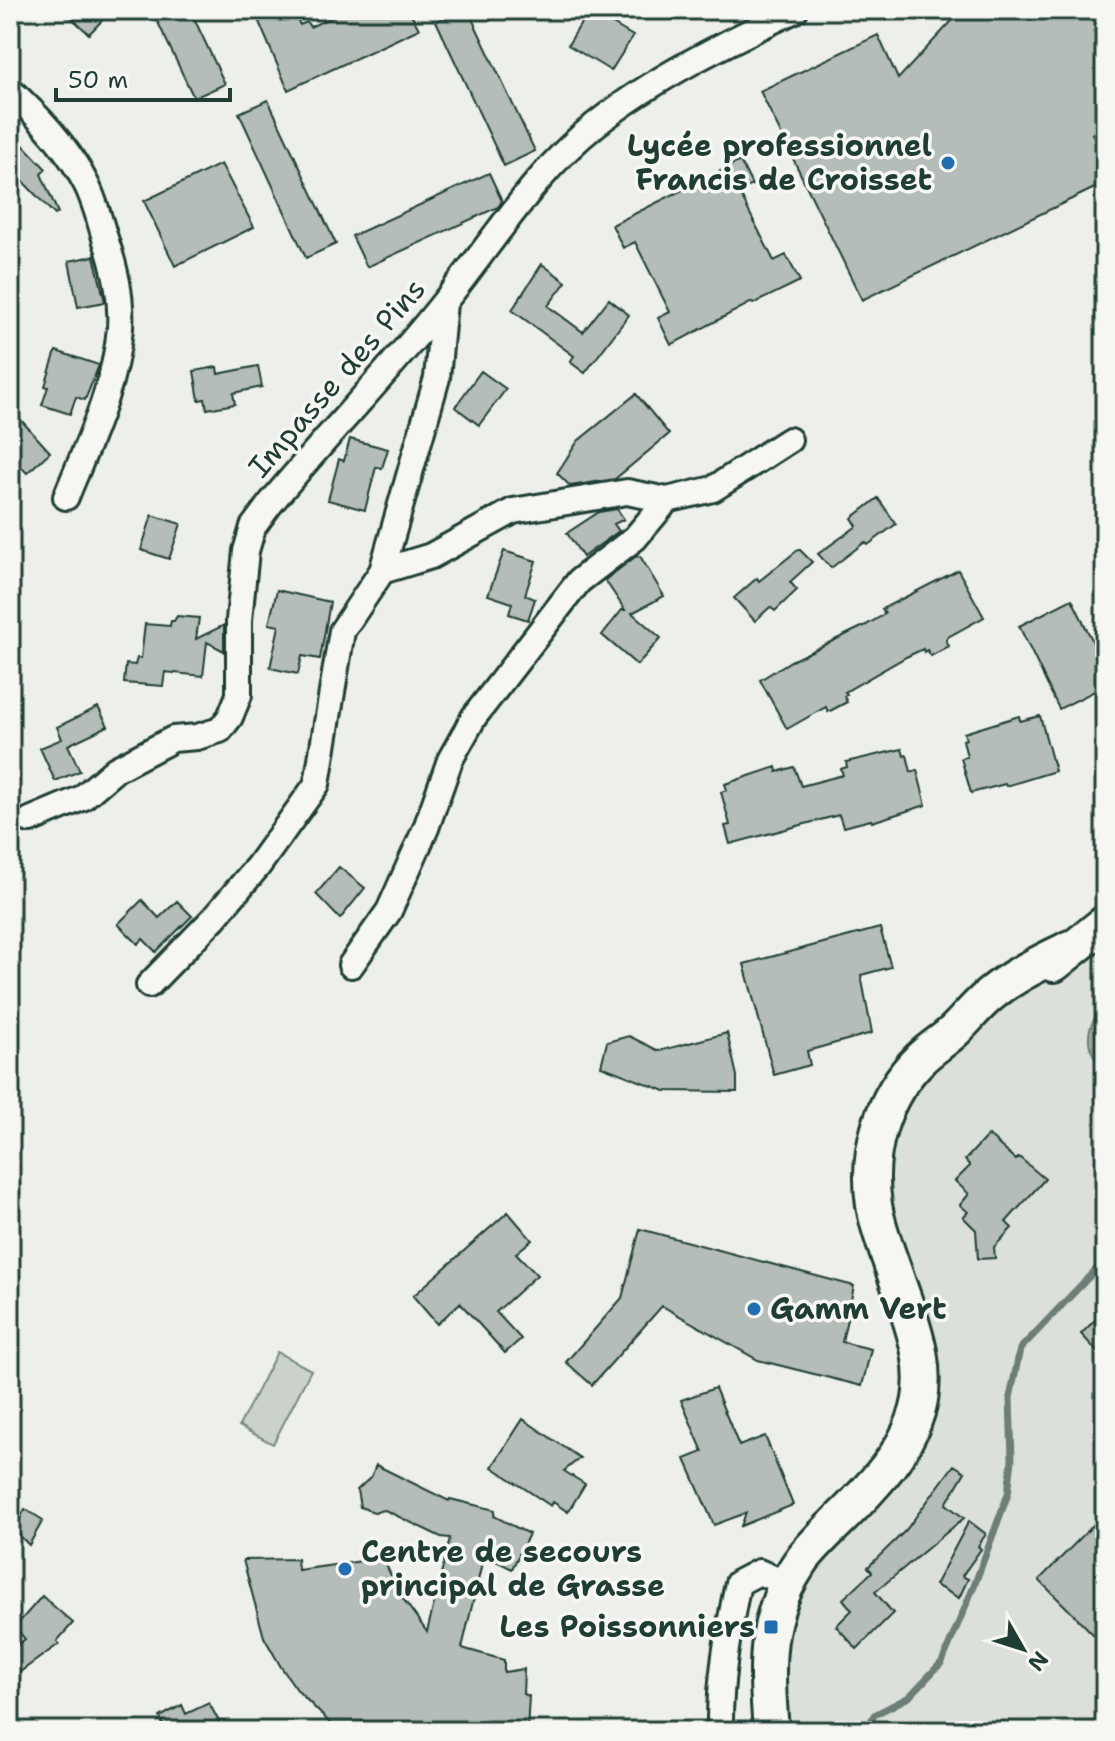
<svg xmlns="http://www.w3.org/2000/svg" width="1115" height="1741" font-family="'Shantell Sans',sans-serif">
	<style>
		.built { fill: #dce0db }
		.garden { fill: #cbd2cc; stroke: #758880; stroke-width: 2 }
		.water { fill: url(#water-waves); stroke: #6c7e77; stroke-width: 2 }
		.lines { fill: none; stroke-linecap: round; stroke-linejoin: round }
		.stream { stroke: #6c7e77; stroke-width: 7 }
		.building { fill: #b4bdb8; stroke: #1f3d34; stroke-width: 2 }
		.minor-casing { stroke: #1f3d34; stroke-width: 30 }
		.secondary-casing { stroke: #1f3d34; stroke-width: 40 }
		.minor { stroke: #f6f6f2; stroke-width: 24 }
		.secondary { stroke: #f6f6f2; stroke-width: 34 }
		.poi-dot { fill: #1f6fb2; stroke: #f6f6f2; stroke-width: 3 }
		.labels { text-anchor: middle; stroke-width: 7; stroke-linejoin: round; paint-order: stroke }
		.poi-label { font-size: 30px; font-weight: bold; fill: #1f3d34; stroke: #f6f6f2; text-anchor: end }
		.street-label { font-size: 30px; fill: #1f3d34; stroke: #f6f6f2 }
	</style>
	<defs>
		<pattern id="water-waves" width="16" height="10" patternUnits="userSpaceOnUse" patternTransform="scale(2)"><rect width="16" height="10" fill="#9faaa4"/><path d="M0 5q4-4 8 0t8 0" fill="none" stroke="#818c86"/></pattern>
	</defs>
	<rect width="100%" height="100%" fill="#edefea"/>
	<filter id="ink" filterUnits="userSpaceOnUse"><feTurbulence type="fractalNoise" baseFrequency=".0125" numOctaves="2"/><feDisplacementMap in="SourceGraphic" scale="16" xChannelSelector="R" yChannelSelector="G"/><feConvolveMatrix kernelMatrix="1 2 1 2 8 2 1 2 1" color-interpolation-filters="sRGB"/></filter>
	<g filter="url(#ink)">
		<path class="built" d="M1105,930v801h-337l9,-129 142,-204 -45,-244 53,-112z"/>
		<path class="garden" d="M277,1352l34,18 -38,74 -34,-18z"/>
		<path class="water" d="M1105,1007v61c-22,-18 -21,-43 0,-61z"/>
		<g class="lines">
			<path class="stream" d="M867,1731l7,-16 35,-18 33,-35 32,-76 34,-92 4,-34 -2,-62 10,-49 85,-89"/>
		</g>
		<path class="building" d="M63,10h49l-23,24z
			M152,10h35l3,5 2,-1 33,70 -31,14z
			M254,10h38l8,15 7,-3 3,5 37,-17h62l10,19 -131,61z
			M461,10h7l67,141 -31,15 -68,-145z
			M589,10l44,26 -22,35 -43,-26z
			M962,10h143v110l-13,14 13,15v34l-243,117 -102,-209 118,-56 20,44z
			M268,100l68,144 -30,14 -67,-145z
			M10,131l36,38 -5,5 17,39 -3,2 -45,-47z
			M740,161l12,24 -13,7 35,69 12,-6 14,26 -47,23 -1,-2 -81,43 -13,-27 12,-6 -35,-70 -12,6 -11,-23z
			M221,164l33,63 -79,39 -31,-65z
			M489,173l13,28 -4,6 -131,60 -15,-31z
			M94,256l11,46 -27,5 -9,-46z
			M542,264l24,18 -18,24 35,26 26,-33 20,16 -44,58 -15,-11 4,-6 -62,-46z
			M56,351l43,14 -14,35 -9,-3 -6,17 -28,-9 6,-18 -3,-1z
			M258,366l4,21 -29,6 2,11 -28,5 -2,-10 -6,1 -5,-29 23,-4 1,7z
			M481,371l25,18 -27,36 -24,-18z
			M636,394l33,40 -54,45 -45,7 -13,-13 21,-32z
			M10,408l40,44 -23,21 -17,-18z
			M350,439l38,10 -6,19 -6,-1 -11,43 -37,-10 11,-41 5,2z
			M878,498l18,26 -28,21 -3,-3 -34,26 -13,-14 39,-28 -5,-8z
			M617,509l7,10 -10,5 5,7 -36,26 -16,-24 32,-21z
			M152,515l29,9 -12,35 -28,-9z
			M799,549l13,13 -22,20 7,8 -22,21 -5,-4 -15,14 -21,-23 23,-20 2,3z
			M504,551l32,10 -11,34 10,4 -7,21 -19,-6 3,-11 -24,-8z
			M640,556l24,40 -32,17 29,25 -24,27 -35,-30 20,-25h3l-20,-30 30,-23z
			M958,570l26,47 -36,20 -2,3 3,6 -18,10 -4,-6 -3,2 -1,-3 -17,8 -61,35 2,2 -3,2 3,6 -19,10 -2,-5 -39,22 -27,-49 31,-19 75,-36 19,-11 -3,-5z
			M277,590l53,12 -10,57 -18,-3 -4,18 -28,-6 9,-42 -10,-2z
			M1072,599l21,43 5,-3 7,14v33l-46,23 -40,-83z
			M177,616l22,2 -3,21 28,-14v26l-17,-9 -4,34 -38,-4 -2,14 -39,-3 2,-19 9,1 2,-7h4l4,-34 25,2 1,-5h3z
			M98,707l10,19 -40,19 12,26 -25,10 -15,-33 22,-9 -5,-12z
			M1019,716l1,5 20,-5 15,55 -49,15 -1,-2 -34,9 -10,-35 6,-1 -4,-17 3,-1 -2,-6z
			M902,749l2,7 3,-1 4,17 6,-2 9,35 -54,17 -1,-2 -28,7 -4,-12 -109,29 -5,-18 5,-1 -9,-33 6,-2 -2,-6 51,-17 1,5 17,-5 7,19 42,-11 -2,-6 6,-2 -1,-5z
			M339,867l26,21 -25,31 -24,-25z
			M142,900l17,18 18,-17 15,15 -36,36 -13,-13 -5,5 -20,-20z
			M880,928l11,39 -30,8 11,58 -65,18 3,14 -36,10 -30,-111z
			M727,1033l10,43v16l-72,-1 -64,-25 6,-24 22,-6 30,15z
			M988,1135l28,25 3,-3 26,22 -39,43 6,6 -18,19 1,11 -17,1 -2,-29 -13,-13 5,-5 -8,-7 9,-11 -14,-13 15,-15 -5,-6z
			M508,1212l24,28 -16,13 21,22 -41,37 25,27 -16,14 -45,-50 -23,21 -24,-28z
			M640,1229l214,57 -12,56 29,7 -9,37 -104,-26 -96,-54 -70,79 -26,-23 56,-64z
			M1105,1310v50l-24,-26z
			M715,1388l24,58 26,-10 28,69 -52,21 5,-13 -32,12 -29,-66 18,-7 -22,-52z
			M523,1419l57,39 -16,13 21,13 -17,28 -15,-10 -2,4 -59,-39z
			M376,1465l73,36 1,-2 45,11 -1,6 35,18 -17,35 -28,-14 -22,93 42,12v12l20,-3 -1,25 6,2 -2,35h-189l-40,-40 -17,-24 -17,-30 -21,-77 54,-1 1,11 85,-12 16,35 28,39 23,-94 -9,-1 -56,-27 -11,2 -14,-5 -3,-17 14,-13z
			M954,1465l11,7 -19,32 18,14 -89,74 18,21 -36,36 -21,-23 16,-16 -9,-11 29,-27 -4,-5 38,-37z
			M25,1509l18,11 -14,25 -15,-15z
			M1105,1513v133l-66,-66z
			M969,1521l17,13 -8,12 3,3 -19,27 6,3 -9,19 -24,-13z
			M42,1596l31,27 -16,18 2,3 -49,35v-28l15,-12 -10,-12z
			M209,1703l15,28h-73l12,-6 -3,-8 22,-12 4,9z"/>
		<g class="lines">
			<defs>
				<path id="minor" d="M10,90c28,26 57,56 74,90 10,17 15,39 21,58 10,30 17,58 15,90 -5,59 -32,115 -54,169
					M667,500l46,-11 76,-49
					M30,820l52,-22 34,-29 57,-30 24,-2 23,-7 10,-13 9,-22v-75l7,-69 7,-24 17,-23c57,-69 120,-133 175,-203 48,-59 90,-129 150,-176 60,-48 131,-82 200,-115
					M351,965l38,-54 37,-83 24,-68 24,-43 105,-136 56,-43 32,-38 -40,-8 -114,19 -82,45 -49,15
					M149,985l65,-67 44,-52 59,-82 25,-153 40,-60 55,-193 7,-75
					M720,1731c-1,-50 8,-99 18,-148l21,-11 28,12"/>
				<path id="secondary" d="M1054,964l51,-41
					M771,1731c-5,-65 -9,-118 33,-174 15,-19 34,-35 51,-53 23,-24 47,-50 59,-83 19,-48 -1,-95 -17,-141 -8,-24 -19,-50 -23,-75 -8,-53 8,-108 46,-146 10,-10 22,-17 33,-27 13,-12 24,-27 38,-38 24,-20 52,-32 79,-46"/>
			</defs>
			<use href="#minor" class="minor-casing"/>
			<use href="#secondary" class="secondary-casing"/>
			<use href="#minor" class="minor"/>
			<use href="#secondary" class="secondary"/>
		</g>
	</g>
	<g class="poi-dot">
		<circle cx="948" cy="163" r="8"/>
		<circle cx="754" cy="1309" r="8"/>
		<circle cx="345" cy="1569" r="8"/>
		<rect x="763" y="1619" width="16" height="16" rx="4"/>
	</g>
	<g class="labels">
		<g class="poi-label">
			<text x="932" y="156">Lycée professionnel<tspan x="932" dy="34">Francis de Croisset</tspan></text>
			<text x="770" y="1319" text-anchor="start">Gamm Vert</text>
			<text x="361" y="1562" text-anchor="start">Centre de secours<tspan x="361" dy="34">principal de Grasse</tspan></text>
			<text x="755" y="1637">Les Poissonniers</text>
		</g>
		<g class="street-label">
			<text transform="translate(337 378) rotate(-49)" y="10">Impasse des Pins</text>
		</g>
	</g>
	<rect width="1115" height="1741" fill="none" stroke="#f6f6f2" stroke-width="40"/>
	<rect x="20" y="20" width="1075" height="1701" fill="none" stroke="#1f3d34" stroke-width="3" filter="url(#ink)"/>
	<g transform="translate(1023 1649) rotate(129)" stroke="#f6f6f2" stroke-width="6" paint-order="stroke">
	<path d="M0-6L14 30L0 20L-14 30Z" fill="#1f3d34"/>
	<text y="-12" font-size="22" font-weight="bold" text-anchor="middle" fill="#1f3d34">N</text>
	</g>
	<path d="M56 88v12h174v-12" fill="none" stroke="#1f3d34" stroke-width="4"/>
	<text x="68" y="88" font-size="24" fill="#1f3d34" stroke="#f6f6f2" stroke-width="6" paint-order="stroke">50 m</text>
</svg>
